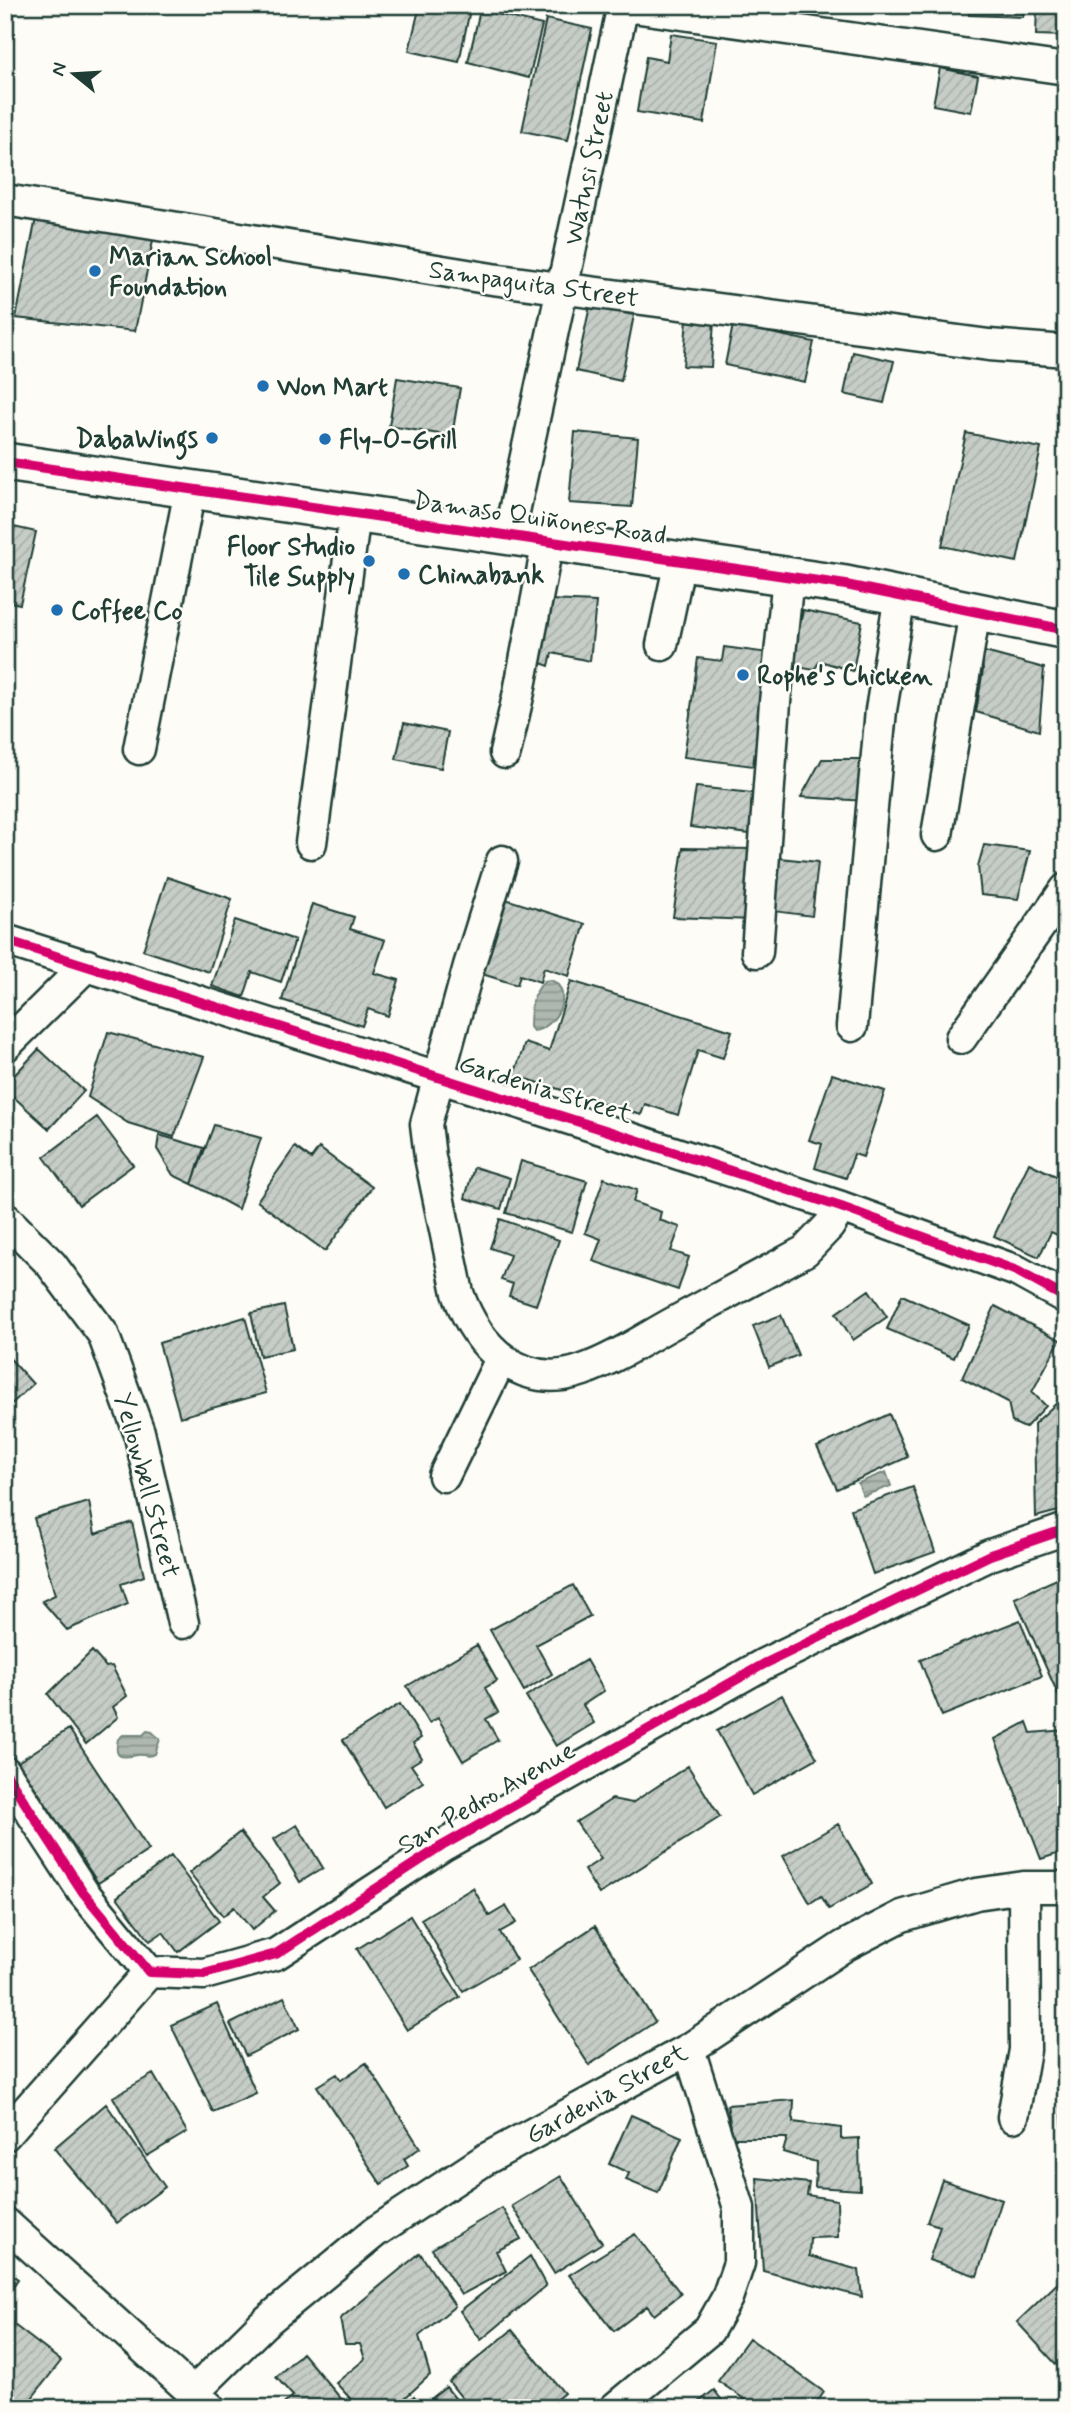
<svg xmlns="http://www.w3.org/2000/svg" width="1071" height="2413" font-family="Mynerve,sans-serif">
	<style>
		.water { fill: url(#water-rules); stroke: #75877f; stroke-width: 2 }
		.building { fill: url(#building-hatch); stroke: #1f3d34; stroke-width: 2 }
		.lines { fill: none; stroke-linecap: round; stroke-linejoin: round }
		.minor-casing { stroke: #1f3d34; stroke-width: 35 }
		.major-casing { stroke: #1f3d34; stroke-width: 42 }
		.minor { stroke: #fdfcf7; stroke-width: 30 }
		.major { stroke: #fdfcf7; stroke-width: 37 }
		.cycleway-casing { stroke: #fdfcf7; stroke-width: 15 }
		.cycleway { stroke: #d6006c; stroke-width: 10 }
		.poi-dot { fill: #1f6fb2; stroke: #fdfcf7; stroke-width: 2.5 }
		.labels { text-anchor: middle; stroke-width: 5; stroke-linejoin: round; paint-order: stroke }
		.street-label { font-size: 26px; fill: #1f3d34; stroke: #fdfcf7 }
		.poi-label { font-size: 26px; font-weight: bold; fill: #1f3d34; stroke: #fdfcf7; text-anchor: start }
	</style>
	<defs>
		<pattern id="water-rules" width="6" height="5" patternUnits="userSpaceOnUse" patternTransform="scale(1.75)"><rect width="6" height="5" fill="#aeb8b1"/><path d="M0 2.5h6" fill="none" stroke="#8d9791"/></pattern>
		<pattern id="building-hatch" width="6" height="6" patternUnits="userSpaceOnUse" patternTransform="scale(1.75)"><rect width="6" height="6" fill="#c6cdc7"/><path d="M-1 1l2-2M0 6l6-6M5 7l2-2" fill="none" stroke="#aab1ac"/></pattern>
	</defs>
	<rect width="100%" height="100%" fill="#fdfcf7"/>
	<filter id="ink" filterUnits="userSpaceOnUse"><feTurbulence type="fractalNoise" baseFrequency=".0143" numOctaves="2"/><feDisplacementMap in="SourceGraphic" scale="14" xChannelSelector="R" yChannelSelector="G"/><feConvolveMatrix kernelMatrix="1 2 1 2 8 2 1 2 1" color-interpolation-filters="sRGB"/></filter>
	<g filter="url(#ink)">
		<path class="water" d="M551,980c25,12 4,49 -18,51l-3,-4c0,-18 2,-32 14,-46z
			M886,1472l5,14 -28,10 -5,-13z
			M147,1731l5,1 8,7 -5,15c-8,4 -10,0 -17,1 -15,2 -25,6 -20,-16l5,-4h20z"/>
		<path class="building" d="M420,5h51l-12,57 -50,-11z
			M969,5h54v12l-54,-2z
			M1037,5h29v31l-30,-1z
			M480,10l62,15 -13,53 -61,-16z
			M546,19l46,10 -24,111 -46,-9z
			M671,34l46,7 -13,82 -67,-11 9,-55 21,4z
			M940,68l38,8 -7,36 -38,-7z
			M37,213l118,17 -20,101 -119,-13z
			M590,306l44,9 -13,66 -45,-10z
			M687,319l27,2 -3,46 -28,-1z
			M733,325l81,17 -9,40 -80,-17z
			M853,352l41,9 -10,42 -40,-9z
			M397,378l63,10 -8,48 -63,-10z
			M575,432l63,6 -6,69 -63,-4z
			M966,433l75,15 -24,114 -75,-16z
			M5,525l31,7 -16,72 -15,-3z
			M549,600l47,2 -6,59 -38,-8 -3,13 -14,-5z
			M803,610l59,12 -9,49 -33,-10 -6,9 -22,-4z
			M724,647l45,6 -16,113 -69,-9 14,-99 24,3z
			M981,651l63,17 -5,63 -63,-19 7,-42z
			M404,723l44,9 -7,36 -45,-9z
			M822,759h44l1,42 -66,-4z
			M696,787l56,6 7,42 -69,-8z
			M984,845l46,6 -12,48 -37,-4 -3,-29z
			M683,848l70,1v71l-80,-3z
			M779,858l39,4 -6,54 -39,-5z
			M167,877l65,22 -23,73 -66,-22z
			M499,897l86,27 -16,52 -25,-8 -4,14 -20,-7 -3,10 -41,-13z
			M312,904l42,13 -4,12 35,11 -11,33 25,7 -11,36 -20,-7 -6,17 -80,-26z
			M235,920l60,20 -14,42 -29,-10 -8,25 -32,-11z
			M571,981l161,50 -9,27 -25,-8 -20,65 -33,-11 -4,11 -127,-40 11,-32 24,8z
			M108,1032l96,25 -30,80 -46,-14 -40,-26z
			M39,1049l45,42 -35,38 -44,-40v-4z
			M832,1074l53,17 -22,66 -9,-3 -8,24 -31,-10 7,-24 -13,-4z
			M97,1117l36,48 -54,40 -35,-48z
			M214,1125l47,13 -23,71 -46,-25z
			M159,1135l45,13 -12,36 -19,-9 -16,-26z
			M295,1147l16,12 8,-11 53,39 -47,64 -68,-50z
			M521,1161l66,20 -15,51 -66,-19z
			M1029,1163l37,18v58l-15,-7 -12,25 -45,-21z
			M474,1167l36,11 -9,31 -36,-11z
			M604,1178l33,12 -4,12 28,10 -2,8 21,7 -9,24 18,6 -11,33 -85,-29 8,-22 -16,-6z
			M500,1219l59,21 -23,65 -27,-9 4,-12 -12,-4 9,-25 -20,-7z
			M869,1290l18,27 -34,23 -17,-27z
			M902,1295l67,30 -15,33 -67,-29z
			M284,1306l9,43 -33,7 -9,-43z
			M995,1306l65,34 -28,52 14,14 -21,22 -13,-6 -4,-20 -46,-24z
			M781,1315l17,40 -29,12 -16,-41z
			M245,1317l21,76 -86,24 -21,-74z
			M5,1353l28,31 -28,26z
			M1062,1398l4,3v108l-30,8 -2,-93z
			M889,1414l19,43 -71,32 -20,-42z
			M913,1487l22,65 -62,22 -22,-65z
			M89,1502l6,32 37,-12 12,54 -23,8 7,20 -61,26 -25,-29 13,-6 -21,-77z
			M1063,1576l3,6v130l-51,-114z
			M573,1585l17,31 -54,29 16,29 -28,17 -34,-61z
			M1020,1620l22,56 -100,40 -22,-56z
			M477,1645l20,36 -12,7 13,24 -12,7 12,21 -35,21 -25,-43 -9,5 -22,-37z
			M92,1651l14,16 6,-1 15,30 -14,11 5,10 -32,27 -38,-50z
			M586,1660l18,31 -21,14 11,18 -38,23 -30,-50z
			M782,1695l35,63 -65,37 -35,-64z
			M400,1704l21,34 -8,5 9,15 -11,7 12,17 -39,25 -41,-67z
			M1027,1722l4,11 35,-3v121l-25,8 -46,-120z
			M69,1729l80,121 -51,33 -80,-121z
			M688,1766l32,51 -121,77 -15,-24 17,-11 -25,-37 36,-23 20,4z
			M838,1824l34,60 -43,25 -8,-13 -11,7 -27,-47z
			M297,1825l26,43 -23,14 -26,-43z
			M240,1832l40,51 -17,14 12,14 -23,19 -18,-23 -11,9 -34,-43z
			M171,1856l48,65 -41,31 -15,-20 -13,9 -33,-44z
			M473,1888l16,28 17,-10 10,17 -16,9 16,28 -53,31 -42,-72z
			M410,1916l50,81 -53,33 -50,-81z
			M595,1926l60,96 -66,43 -61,-95z
			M284,1997l15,32 -53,27 -16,-32z
			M217,2004l39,89 -43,19 -42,-87z
			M366,2063l54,85 -16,11 4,7 -27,18 -64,-98 20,-12 4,6z
			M153,2074l34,58 -40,24 -34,-59z
			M794,2100l-1,22 48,6v11l18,-1 1,52 -45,-3 1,-25 -33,-10 4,-14h-54l-6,-33z
			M106,2104l59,83 -48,36 -63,-75z
			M1061,2104h5v68z
			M631,2115l51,22 -24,56 -32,-13 3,-7 -20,-9z
			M561,2176l41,67 -48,30 -42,-67z
			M757,2178l52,5 -2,12 30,5 1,37 -28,1 -1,18 50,14 3,27 -99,-26z
			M942,2180l60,20 -25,76 -48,-16 11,-34 -13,-4z
			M502,2208l19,31 -25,12 10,20 -45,24 -29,-46z
			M635,2234l46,60 -27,21 -7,-9 -33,25 -45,-56z
			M420,2253l35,53 -36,30 11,39 -36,33h-35l-23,-25 29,-24 -5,-15h-15l-5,-25z
			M530,2256l16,30 -65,54 -21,-29z
			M5,2270l13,9 -13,19z
			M1066,2275v100l-49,-53z
			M5,2318l56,43 -37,47h-19z
			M512,2330l52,63 -18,15h-76l-21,-26z
			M749,2338l75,54 -11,16h-56l-39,-27z
			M302,2353l47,55h-70l14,-12 -17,-19z
			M446,2387l17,21h-63l14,-12 8,10z
			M714,2390l14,18h-36z"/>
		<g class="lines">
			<defs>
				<path id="minor" d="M619,5l447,64
					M5,200l487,79 497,66 77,6
					M509,535l114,-530
					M662,645l18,-84
					M139,749l51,-259
					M505,753l14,-61 29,-151
					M937,835l38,-224
					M311,843l44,-329
					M502,861l-33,105 -43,158 4,33 28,136c19,54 63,99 125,77 31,-11 61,-31 90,-47 44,-24 88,-48 132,-72l24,-25 12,-19
					M5,940l625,198 211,69 176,64 49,27
					M757,952l18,-250 13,-125
					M852,1026l29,-316 19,-114
					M961,1038l105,-149
					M5,1046l82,-81
					M5,1218l46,46 52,70 36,98 44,191
					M444,1476l57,-117
					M5,1772l78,120 66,80 55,2 72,-20 166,-108 322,-182 226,-109 76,-26
					M1013,2117l12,-67 -1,-163
					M5,2135l144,-163
					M5,2223l205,185
					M193,2393l70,-69 112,-92 111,-73 203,-110 155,-103 58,-30 74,-22 48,-7h42
					M615,2408l94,-78 18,-32 12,-35v-55l-50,-159"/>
				<path id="major" d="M5,462l841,123 220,45"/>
			</defs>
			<use href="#minor" class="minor-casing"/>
			<use href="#major" class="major-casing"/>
			<use href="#minor" class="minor"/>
			<use href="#major" class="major"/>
			<defs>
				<path id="cycleway" d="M5,462l841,123 220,45
					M5,940l625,198 211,69 176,64 49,27
					M5,1772l78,120 66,80 55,2 72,-20 166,-108 322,-182 226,-109 76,-26"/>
			</defs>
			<use href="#cycleway" class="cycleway-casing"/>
			<use href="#cycleway" class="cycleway"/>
		</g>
	</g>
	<g class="poi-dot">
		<circle cx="95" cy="271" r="7"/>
		<circle cx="263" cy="386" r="7"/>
		<circle cx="212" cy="438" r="7"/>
		<circle cx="325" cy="439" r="7"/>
		<circle cx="369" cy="561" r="7"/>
		<circle cx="404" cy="574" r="7"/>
		<circle cx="57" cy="610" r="7"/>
		<circle cx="743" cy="675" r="7"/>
	</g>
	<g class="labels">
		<g class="street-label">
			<text transform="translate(588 168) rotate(-78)" y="9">Watusi Street</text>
			<text transform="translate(534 283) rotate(8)" y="9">Sampaguita Street</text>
			<text transform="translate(540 517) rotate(8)" y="9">Damaso Quiñones Road</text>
			<text transform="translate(546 1088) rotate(17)" y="9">Gardenia Street</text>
			<text transform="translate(148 1485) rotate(75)" y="9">Yellowbell Street</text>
			<text transform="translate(486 1797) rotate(-30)" y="9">San Pedro Avenue</text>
			<text transform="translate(606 2093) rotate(-29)" y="9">Gardenia Street</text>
		</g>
		<g class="poi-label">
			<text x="109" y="265">Marian School<tspan x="109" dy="30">Foundation</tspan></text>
			<text x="277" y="395">Won Mart</text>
			<text x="198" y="447" text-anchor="end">DabaWings</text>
			<text x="339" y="448">Fly-O-Grill</text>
			<text x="355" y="555" text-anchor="end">Floor Studio<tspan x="355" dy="30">Tile Supply</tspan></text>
			<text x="418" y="583">Chinabank</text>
			<text x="71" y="619">Coffee Co</text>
			<text x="757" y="684">Rophe's Chicken</text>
		</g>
	</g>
	<rect width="1071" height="2413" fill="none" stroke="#fdfcf7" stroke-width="28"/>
	<rect x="14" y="14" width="1043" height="2385" fill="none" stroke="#1f3d34" stroke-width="2.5" filter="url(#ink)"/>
	<g transform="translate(74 74) rotate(288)" stroke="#fdfcf7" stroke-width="5" paint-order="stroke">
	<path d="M0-5L12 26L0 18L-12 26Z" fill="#1f3d34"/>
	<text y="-10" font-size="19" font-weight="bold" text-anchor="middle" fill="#1f3d34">N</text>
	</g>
</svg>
